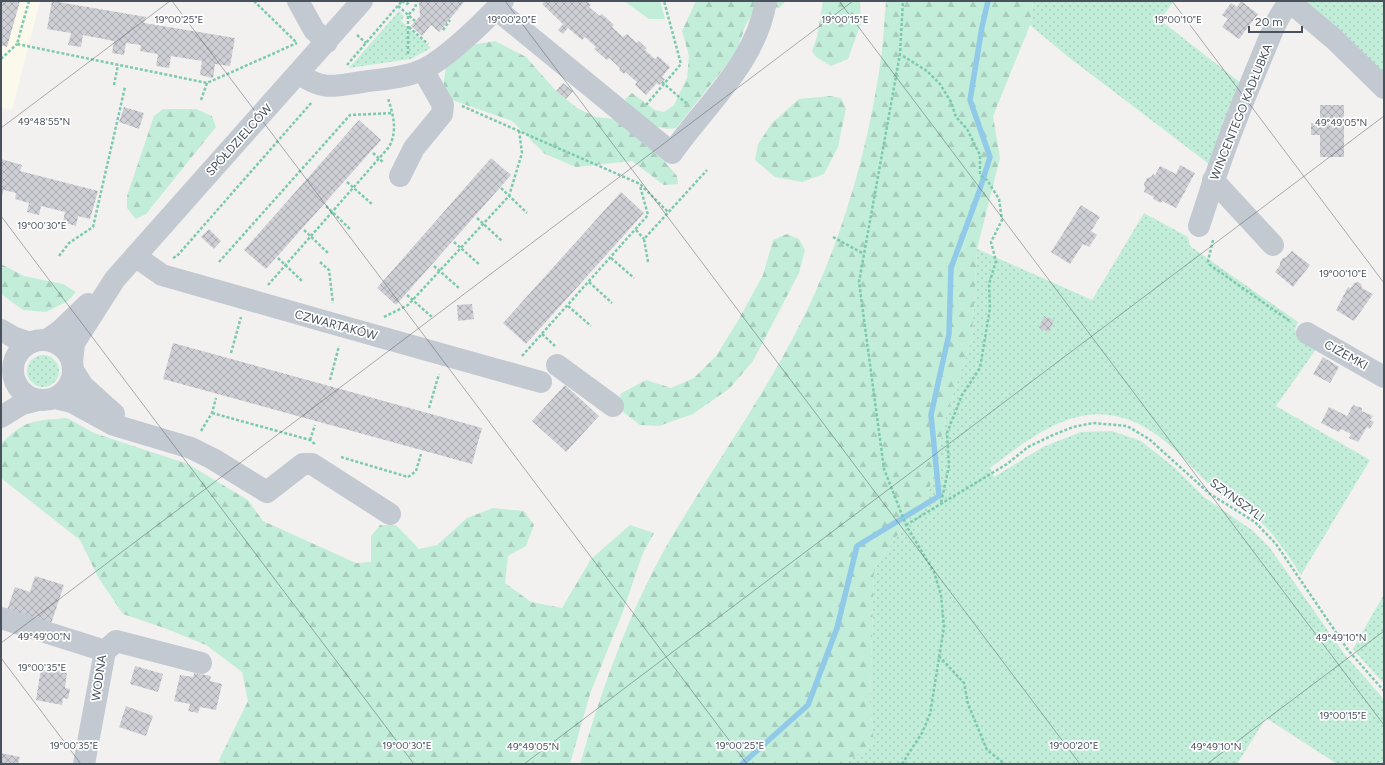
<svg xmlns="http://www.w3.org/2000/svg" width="1385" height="765" font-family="Figtree,sans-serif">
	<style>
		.commercial { fill: #fbf9ec }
		.grass { fill: url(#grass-dots) }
		.forest { fill: url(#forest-firs) }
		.park { fill: #c2edd9 }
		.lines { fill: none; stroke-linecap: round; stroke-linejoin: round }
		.stream { stroke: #91cae8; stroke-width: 5.5 }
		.building { fill: url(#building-cross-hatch) }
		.path { stroke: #7bcaae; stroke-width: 2.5; stroke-dasharray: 3 2; stroke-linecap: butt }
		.minor { stroke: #c2c9d1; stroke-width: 22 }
		.ticks { fill: none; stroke: #49515d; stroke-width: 1; stroke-opacity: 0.45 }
		.labels { text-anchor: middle; stroke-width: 3.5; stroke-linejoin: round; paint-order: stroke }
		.street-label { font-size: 12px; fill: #49515d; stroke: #fff }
		.ticks-label { font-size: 10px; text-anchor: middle; fill: #49515d; stroke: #fff; stroke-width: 3.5; stroke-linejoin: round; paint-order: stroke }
	</style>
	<defs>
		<pattern id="grass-dots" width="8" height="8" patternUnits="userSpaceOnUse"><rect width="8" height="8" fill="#c2edd9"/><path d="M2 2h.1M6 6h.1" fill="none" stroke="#a8cdbd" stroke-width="1.8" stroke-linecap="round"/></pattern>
		<pattern id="forest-firs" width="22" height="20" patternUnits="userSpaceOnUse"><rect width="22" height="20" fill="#c2edd9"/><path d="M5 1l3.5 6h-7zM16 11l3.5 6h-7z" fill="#a8cdbd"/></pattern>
		<pattern id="building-cross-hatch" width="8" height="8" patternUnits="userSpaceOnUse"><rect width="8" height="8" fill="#cecfd5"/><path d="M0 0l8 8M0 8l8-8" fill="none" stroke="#a9aab0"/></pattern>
	</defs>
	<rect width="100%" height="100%" fill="#f3f1f0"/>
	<path class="commercial" d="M1,1h39l-28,109 -11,-3z"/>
	<path class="grass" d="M1033,1h141l-14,19 86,67 -33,80 -146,-111 -37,-31z
		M1303,1h81v79z
		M399,11l5,5 -3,5 30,27 -20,11 -62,9z
		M1144,213l44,24 2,9 108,76 -3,8 24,15 -43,61 94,54 -69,115c-13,-20 -27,-42 -45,-57 -13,-11 -29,-17 -41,-28 -21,-19 -40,-44 -64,-59 -62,-40 -112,0 -161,37l4,9 49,-30 38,-15 31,-1 29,10 34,27 29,29 48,33 18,18 75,107 39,44v65h-47l-71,-46 -29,46h-394l31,-21 -4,-39 4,-136 55,-77 18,-78 25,-75 5,-89 115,51z
		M27 371a16 16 0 1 1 32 0a16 16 0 1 1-32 0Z
		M1384,594v90l-31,-35z"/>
	<path class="forest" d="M696,1h90l-7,7 -22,-1 -11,17 -10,29 -60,75c-20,4 -42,-11 -51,-29l7,-6 23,17 9,2 10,-7 13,-27 2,-22 -7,-25z
		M823,1h37l1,22 -13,36 -17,7 -15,-9 -4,-6 5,-14z
		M886,1h147l-3,24 -37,91 7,42 -23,91 -5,89 -25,75 -18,78 -55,77 -4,136 4,39 -31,21h-263c23,-78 49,-153 90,-224 48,-82 105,-158 144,-245 32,-71 53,-146 65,-223 4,-23 5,-48 7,-71z
		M495,41l31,16 30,34 21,17 19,9 19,2 49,42 13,15 1,8 -14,1 -32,-24 -56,6 -31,-13 -33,-33 -60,-21 -9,-12 3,-22 25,-21z
		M830,96l11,2 5,10 -8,39 -14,27 -22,8 -27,-5 -20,-17 3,-16 14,-21 27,-24z
		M163,109h33l16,7 4,11 -70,87 -10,5 -9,-11v-12l27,-80z
		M787,234l12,5 6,11 -6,23 -46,88 -23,27 -37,26 -34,12 -19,-1 -17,-13 -3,-18 26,-14 25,8 23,-10 22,-22 23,-37 24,-44 10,-35z
		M1,264l23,12 39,8 13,8 -8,9 -22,11 -23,-2 -22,-16z
		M67,418l27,15 94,31 60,36 15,21 93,42 15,-1v-26l9,-11h16l23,24 18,-4 30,-27 26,-10 31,3 10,14 -8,21 -18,10 -3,27 26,19 31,6 29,-49 39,-34 24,8 -11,20 -21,61 -32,80 -20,70h-349l-2,-4 29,-59 -6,-29 -36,-27 -39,-16 -44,-15 -25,-37 -18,-37 -79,-62v-34c25,-25 32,-23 66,-26z"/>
	<path class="park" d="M624,1h36l5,18h-16z"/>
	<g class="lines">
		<path class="stream" d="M742,764l66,-59 29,-77 20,-82 82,-50 -8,-81 18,-81 2,-66 28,-76 11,-35 -20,-57 12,-73 6,-26"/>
	</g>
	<path class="building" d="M1,1h19l-13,46 -6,-2z
		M52,1l94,16 -2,6 91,15 -5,28 -15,-2 -2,14 -13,-3 2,-14 -31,-5 -2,12 -13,-2 2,-12 -18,-3 1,-6 -15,-2 -2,12 -12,-2 2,-12 -31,-6 -2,12 -13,-2 3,-12 -24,-4z
		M419,1h46l-26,31 -8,-7 -9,11 -11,-10 9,-10z
		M545,1h42l4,4 -2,2 11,9 2,-2 12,11 -2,2 11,10 4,-3 10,9 2,-2 8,7 -2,2 10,9 3,-3 12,11 -8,10 3,2 -6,6 -2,-2 -11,12 -11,-10 2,-3 -12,-10 -1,2 -5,-4 1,-2 -11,-10 -2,2 -13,-11 2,-2 -11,-10 -3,3 -14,-12 -5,6 -5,-4 5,-6 -21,-20z
		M1241,1l17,13 -19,25 -17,-12 6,-8 -6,-4 9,-12 6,4z
		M563,83l10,8 -7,8 -10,-8z
		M1320,105h24v52h-24v-22h-9v-12h9z
		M124,107l20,6 -5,16 -20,-7z
		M359,120l22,20 -115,129 -22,-19z
		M491,158l20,17 -115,130 -19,-17z
		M1,159l21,6 -2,6 78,20 -8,28 -12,-3 -2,10 -13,-4 2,-10 -24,-6 -2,9 -12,-3 2,-9 -14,-4 1,-6 -12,-3 -3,8z
		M1180,165l15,8 -19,35 -14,-7 -1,2 -8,-4 1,-2 -10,-5 1,-4 -1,-4 3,-6 4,-1 2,-3 2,1 5,-9 16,8z
		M621,192l23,21 -118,131 -23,-21z
		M1081,205l19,12 -9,14 6,4 -8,12 -6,-3 -13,20 -19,-12z
		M209,229l12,12 -7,8 -13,-12z
		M1292,251l18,14 -17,22 -18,-15 5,-7v-3l3,-4 3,-1z
		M1358,282l3,2 1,4 11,6 -19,27 -18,-11 12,-23 3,1 3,-5z
		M472,304l2,15 -16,2 -1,-16z
		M1044,316l10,4 -5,12 -10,-4z
		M173,343l309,85 -10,36 -309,-85z
		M1323,357l16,10 -9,16 -17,-9z
		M565,385l34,31 -33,36 -34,-31z
		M1353,405l9,3v3l11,5 -3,4 4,2 -4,7 -3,-2 -9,15 -9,-4 2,-4 -10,-5 -2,3 -18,-9 8,-16 18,9z
		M35,576l29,9 -13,39 -44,-14 8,-23 15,5z
		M135,666l28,8 -5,18 -28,-8z
		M41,668l26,4 -2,16 5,1 -2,10 -5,-1 -1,7 -26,-5z
		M194,673l17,3 -1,5 12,3 -6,26 -16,-3 -2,6 -10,-2 2,-7 -16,-3 6,-26 13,2z
		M126,706l27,10 -7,20 -27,-9z
		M1,753l19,4 -2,7h-17z"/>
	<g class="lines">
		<path class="path" d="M29,1l-12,43 190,39 90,-40
			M254,1l43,42
			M402,1l5,3 3,-3
			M398,6l17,15
			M409,27l19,17
			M443,30l7,-10
			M357,35l9,8
			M408,54v-39l7,-7 2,-7
			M903,56l24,15 13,13 11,18 5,15 11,12 13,26v20l7,5 12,19 3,21 -11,22 5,19 -7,23 1,24 -10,60 -18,27 -15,38 2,33 -8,37
			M1,59l16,-15
			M347,65l55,-64
			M662,82l24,21
			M114,85l4,-20
			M201,100l6,-17
			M646,105l35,-41 -17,-63
			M462,106l178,78 28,28
			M373,153l11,10
			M347,182l26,23
			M501,188l26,25
			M326,206l24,23
			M477,218l25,23
			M304,230l24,23
			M636,230l8,9
			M833,237l31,17
			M1213,240l-5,21 2,4 81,57
			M454,242l26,23
			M59,256l10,-13 24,-16 32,-140
			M173,258l4,-2 135,-154
			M278,258l24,23
			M611,258l23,20
			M219,262l131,-147 42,-2
			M320,262l9,8 4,33
			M648,262l-4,-23 63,-69
			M434,266l25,22
			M589,282l23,21
			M268,285l121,-138c9,-17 4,-32 -1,-49
			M407,295l25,22
			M568,306l23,20
			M384,317l24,-12 101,-109 13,-43 -3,-23
			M542,334l13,12
			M231,353l10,-36
			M522,356l126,-141 -8,-29
			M330,380l9,-34
			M429,408l10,-34
			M212,413l98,27 6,5
			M201,431l11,-18 4,-15
			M310,440l5,-15
			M341,457l67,20 8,-6 5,-17
			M906,525l101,-61 21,-17 25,-12 20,-8 20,-4 34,3 22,13 61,55 45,28 21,22 72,106 36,41
			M939,656l25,27 4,21 19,46 18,14
			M902,764l20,-31 8,-19 14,-87 -3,-32 -7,-23 -28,-47 -22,-56 -25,-187 41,-228 3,-53"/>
		<path class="minor" d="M298,1l16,29 13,12
			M1289,1l45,38 50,49
			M496,9l176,144c34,-49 84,-90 94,-152
			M299,74c25,17 35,12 63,8 20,-3 42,-4 60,-12 23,-10 64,-50 81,-69
			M400,176l14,-28 28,-34 1,-9 -20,-35
			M1213,180l60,65
			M1199,226c18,-58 39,-114 63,-170 8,-18 14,-39 28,-54
			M135,256l27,19c126,36 253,72 379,107
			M1,330l14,8 15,5
			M1307,333l77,44
			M13 370a30 30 0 1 1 60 0a30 30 0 1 1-60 0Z
			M47,340l14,-10 27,-26
			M72,362l2,-19 41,-64 247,-278
			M557,365l56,41
			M73,370l10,16 31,28
			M55,398l17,4 42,23 77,23 22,11 54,33 36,-28h9l78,50
			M1,417l21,-13 16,-4
			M1,618l104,33
			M105,651l11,-10 85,22
			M84,764l21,-113"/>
	</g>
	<path class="ticks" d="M172,1l575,763M505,1l575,763M839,1l545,724M1172,1l212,282M1,128l169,-127M1,216l413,548M1,643l852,-642M1,658l80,106M524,764l860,-648M1207,764l177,-133"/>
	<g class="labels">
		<g class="street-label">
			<text transform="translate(1241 112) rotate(-68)" y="4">WINCENTEGO KADŁUBKA</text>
			<text transform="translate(239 140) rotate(-48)" y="4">SPÓŁDZIELCÓW</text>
			<text transform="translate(336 325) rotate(15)" y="4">CZWARTAKÓW</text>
			<text transform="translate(1346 355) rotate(29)" y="4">CIŻEMKI</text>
			<text transform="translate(1237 500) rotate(36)" y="4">SZYNSZYLI</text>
			<text transform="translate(99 678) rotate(-82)" y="4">WODNA</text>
		</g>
	</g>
	<g class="ticks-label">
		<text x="179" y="23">19°00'25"E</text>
		<text x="512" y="23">19°00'20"E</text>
		<text x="845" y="23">19°00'15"E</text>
		<text x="1178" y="23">19°00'10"E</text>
		<text x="44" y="125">49°48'55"N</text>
		<text x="1341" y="126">49°49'05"N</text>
		<text x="42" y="229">19°00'30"E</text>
		<text x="1343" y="277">19°00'10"E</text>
		<text x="44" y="640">49°49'00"N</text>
		<text x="1341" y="641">49°49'10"N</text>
		<text x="42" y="671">19°00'35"E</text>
		<text x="1343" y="719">19°00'15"E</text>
		<text x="74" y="749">19°00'35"E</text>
		<text x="407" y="749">19°00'30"E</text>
		<text x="740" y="749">19°00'25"E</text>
		<text x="1074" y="749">19°00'20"E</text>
		<text x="533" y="750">49°49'05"N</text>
		<text x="1216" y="750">49°49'10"N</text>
	</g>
	<rect width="1385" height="765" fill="none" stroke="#49515d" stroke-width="4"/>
	<path d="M1249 26v6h53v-6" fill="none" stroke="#49515d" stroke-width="2"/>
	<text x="1255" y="26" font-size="12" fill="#49515d" stroke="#ffffff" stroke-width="3" paint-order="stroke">20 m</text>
</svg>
